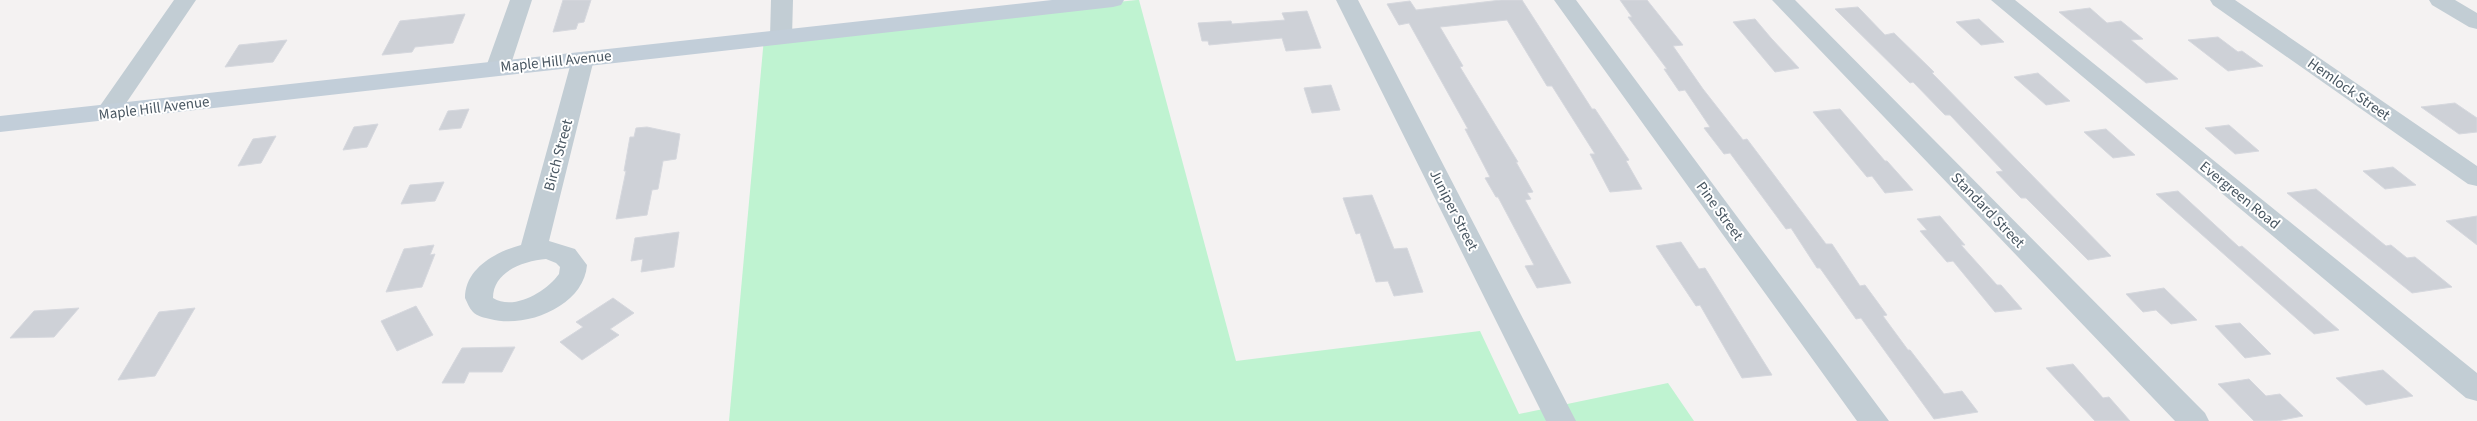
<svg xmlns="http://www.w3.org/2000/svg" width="2477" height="421" font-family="'Source Sans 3',sans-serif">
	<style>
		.green { fill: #bff3d1 }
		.building { fill: #ced1d7; stroke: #d6d8de }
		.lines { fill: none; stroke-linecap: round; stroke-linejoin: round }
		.street { fill: #c2cdd4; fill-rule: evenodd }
		.secondary { fill: #c2ced9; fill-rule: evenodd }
		.labels { text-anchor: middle; stroke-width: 4; stroke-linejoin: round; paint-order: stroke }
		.street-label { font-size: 15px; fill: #485661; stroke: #fff }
	</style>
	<rect width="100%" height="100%" fill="#f4f2f2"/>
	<path class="green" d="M1137,0h2l97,361 244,-30 39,83 149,-31 26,38h-965l35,-383z"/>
	<path class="building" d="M563,0h28l-7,22 -6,1 -2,6 -23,3z
		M1501,0h21l70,109h3l34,51 -3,1 16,28 -32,3 -20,-38h5l-43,-68h-5l-40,-66 -67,7 23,39 -3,1 58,95h-2l17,30 -6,1 4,6 -6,1 46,83 -34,5 -12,-22 9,-1 -36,-68h-2l-11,-19 5,-1 -25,-48h3l-59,-106 -10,2 -12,-21 23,-3 6,9z
		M1620,0h27l36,45 -10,1 30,43 40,51 4,-1 79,105h6l28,42 5,-1 22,30 -4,1 25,34h2l34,44 18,-3 16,21 -44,7 -73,-101 -5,1 -36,-51h-3l-26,-40 -5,1 -56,-76 -6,1 -20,-26 6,-1 -25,-37 -6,1 -15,-22h3l-39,-52h4z
		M1858,7l27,28 9,-2 40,39 -2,1 179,183 -23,4 -62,-62h-5l-25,-26 7,-1 -53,-56h-5l-32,-33 -3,1 -75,-74z
		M2090,8l17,15 14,-2 22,18 -12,1 47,39 -32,4 -87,-71z
		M1307,11l14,37 -35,3 -4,-13 -73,7 -1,-4h-6l-4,-18 33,-2 1,3 53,-4 -3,-7z
		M465,14l-12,29 -38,4 -3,5 -30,3 18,-34z
		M1755,19l16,19 28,30 -24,4 -42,-50z
		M1979,19l25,23 -23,3 -25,-23z
		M2218,37l20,15 4,-1 21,15 -35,5 -40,-31z
		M287,40l-14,22 -48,5 14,-22z
		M2038,73l32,28 -24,4 -32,-28z
		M1331,85l9,25 -28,3 -8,-25z
		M2455,103l22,15v14l-18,2 -38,-27z
		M469,109l-8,19 -22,2 9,-19z
		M1840,109l45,52h2l26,29 -28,3 -13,-17 -5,1 -54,-65z
		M378,124l-11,23 -24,3 11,-23z
		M2229,125l30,26 -24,3 -30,-26z
		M647,127l33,7 -4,25 -13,2 -5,28 -6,1 -5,25 -31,4 10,-48h-2l6,-34h4l2,-9z
		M2106,129l29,26 -22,3 -29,-26z
		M276,136l-15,27 -23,3 15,-27z
		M2393,167l23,18 -31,4 -22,-18z
		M444,182l-9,19 -34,3 9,-19z
		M2316,189l70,57 5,-1 16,13 8,-1 37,30 -40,6 -125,-100z
		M2178,191l61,56 3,-1 97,84 -25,4 -158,-140z
		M1372,195l22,54 13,-1 16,44 -29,4 -6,-15 -12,1 -16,-49 -4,1 -13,-36z
		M1940,216l25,29h-4l36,40h4l21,24 -27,3 -42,-51 -6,1 -27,-31 7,-1 -10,-11z
		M2477,216v29l-31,-24z
		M679,232l-5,35 -33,5 2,-13 -12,2 4,-23z
		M1681,242l18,27 6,-1 67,107 -30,3 -42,-73 -4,1 -40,-60z
		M434,245l-4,10 5,-1 -13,33 -36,5 18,-43z
		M2164,288l33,32 -26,4 -15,-14 -13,2 -17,-18z
		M613,298l21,15 -24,16 9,6 -37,25 -22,-18 23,-15 -7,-5z
		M416,306l17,29 -36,16 -16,-30z
		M79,308l-25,29 -44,1 24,-27z
		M195,308l-40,68 -37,4 41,-68z
		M2240,323l31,31 -26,4 -30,-32z
		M515,347l-13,25h-33l-5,11h-22l20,-35z
		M2073,364l30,34 6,-1 21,24h-35l-49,-53z
		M2383,370l30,26 -47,9 -30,-27z
		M2249,379l17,17 14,-2 23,22 -26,5h-23l-36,-37z"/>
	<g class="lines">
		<path class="street" d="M174,0h22l-80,118 -9,2 -9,-2 -3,-5z
			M510,0h22l-22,67 -4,5 -8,2 -8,-2 -4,-5z
			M771,0h22l-1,37 -3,5 -8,2 -8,-2 -3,-5z
			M1336,0h22l218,421h-30z
			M1554,0h22l313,421h-32z
			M1772,0h23l410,413 4,8h-34z
			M1991,0h24l462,373v28l-11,-3z
			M2210,0h25l242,166v20l-9,-2 -255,-179z
			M2429,0h26l22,13v16l-8,-2 -37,-22z
			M583,52l8,2 3,5 -45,182 26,8 12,16c-3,41 -61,64 -97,54 -5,-1 -13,-3 -17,-7 -4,-4 -6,-10 -8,-14 0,-30 31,-46 56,-53l51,-186 3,-5zM546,259l10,4 4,4 -1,7c-13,18 -45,37 -66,24 0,-27 31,-37 53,-39z"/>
		<path class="secondary" d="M1052,0h72l-3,5 -8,2 -1113,125v-16z"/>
	</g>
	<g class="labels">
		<g class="street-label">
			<text transform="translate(556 61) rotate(-6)" y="5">Maple Hill Avenue</text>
			<text transform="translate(2349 89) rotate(35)" y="5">Hemlock Street</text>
			<text transform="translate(154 108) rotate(-7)" y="5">Maple Hill Avenue</text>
			<text transform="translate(558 155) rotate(-75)" y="5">Birch Street</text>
			<text transform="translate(2240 195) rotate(39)" y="5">Evergreen Road</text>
			<text transform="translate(1454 210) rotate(63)" y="5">Juniper Street</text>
			<text transform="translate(1988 210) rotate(46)" y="5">Standard Street</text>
			<text transform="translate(1720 211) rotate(54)" y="5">Pine Street</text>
		</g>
	</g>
</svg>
